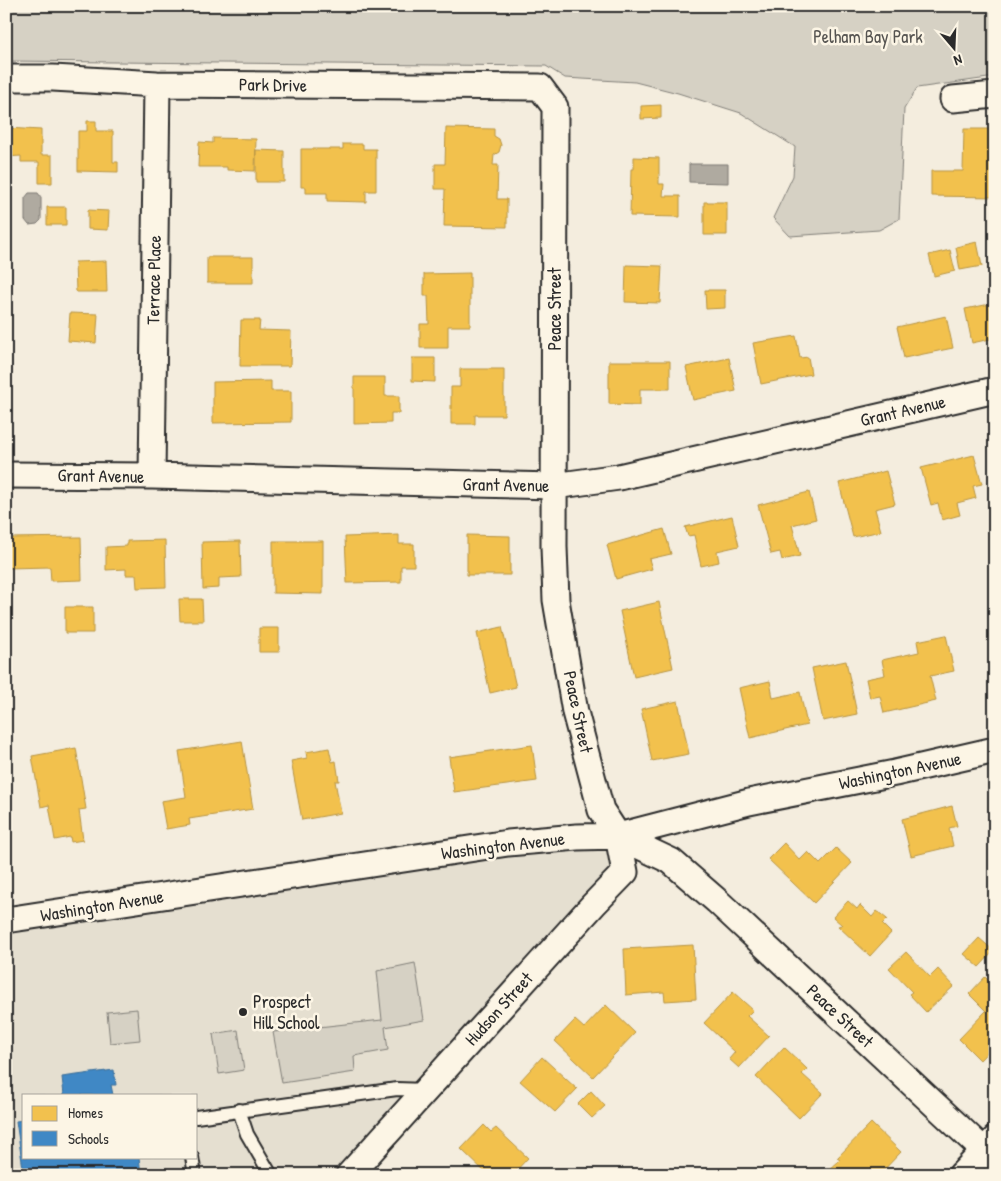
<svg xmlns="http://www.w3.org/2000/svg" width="1001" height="1181" font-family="'Patrick Hand',sans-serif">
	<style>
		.built { fill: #e5dfd0; fill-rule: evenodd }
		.green { fill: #d6d1c4; stroke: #807e78 }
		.water { fill: #afaaa0; stroke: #7a7771 }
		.homes { fill: #f2c14e; stroke: #b69444 }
		.schools { fill: #3f88c5; stroke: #396c97 }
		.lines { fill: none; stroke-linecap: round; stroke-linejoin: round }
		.lane-casing { stroke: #2b2b2b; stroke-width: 16 }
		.street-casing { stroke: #2b2b2b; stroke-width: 29 }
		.lane { stroke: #fcf5e5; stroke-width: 12 }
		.street { stroke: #fcf5e5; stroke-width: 25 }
		.poi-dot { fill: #2b2b2b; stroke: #fcf5e5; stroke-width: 2 }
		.labels { text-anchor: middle; stroke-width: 5; stroke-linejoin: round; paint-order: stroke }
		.park-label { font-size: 18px; fill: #565451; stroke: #fcf5e5 }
		.street-label { font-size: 18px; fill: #2b2b2b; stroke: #fcf5e5 }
		.poi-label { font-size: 18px; fill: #2b2b2b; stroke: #fcf5e5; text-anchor: start }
	</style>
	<rect width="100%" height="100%" fill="#f4edde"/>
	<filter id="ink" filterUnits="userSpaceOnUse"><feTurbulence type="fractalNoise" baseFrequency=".02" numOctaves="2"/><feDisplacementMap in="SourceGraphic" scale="10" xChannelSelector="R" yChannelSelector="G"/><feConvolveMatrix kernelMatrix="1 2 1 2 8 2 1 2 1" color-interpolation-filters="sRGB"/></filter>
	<g filter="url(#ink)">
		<path class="built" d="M611,840l8,20 -289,315h-324v-246zM24,1095h172v62h-172z"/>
		<path class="green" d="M6,6h989v71l-78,11 -13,21 -5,110 -20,11 -89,6 -17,-18 20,-42 2,-29 -54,-34 -63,-20 -43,-11 -70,-4 -19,-12 -540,-5z
			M415,963l9,57 -39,7 3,23 -34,6 1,16 -73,11 -9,-51 109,-12 -5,-49z
			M137,1009l3,31 -30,3 -3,-31z
			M238,1030l6,40 -25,4 -6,-40z"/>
		<path class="water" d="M689,164h39v19l-39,-1z
			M29,193h9l3,4v23l-4,4 -8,1 -4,-5v-22z"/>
		<path class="homes" d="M661,105v13l-20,1v-13z
			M87,121h9v10h17v31h5v10l-40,-1v-40h9z
			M6,128l35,2v25h11v28h-13v-21h-18v-6l-15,1z
			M446,128l48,1v7l5,3 2,6 -2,7 -5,3 -1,10h5l-1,34h10v28l-63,-1 1,-37h-10v-25h10z
			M964,129h31v68l-64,-1v-25h32z
			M213,138l43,1 -1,32 -28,-1v-3h-29l1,-25 14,1z
			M343,144h20v5h13v42h-10v11l-39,-1v-8h-21v-6h-5v-38h42z
			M256,150l28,1v31h-28z
			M634,157l25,1v26h5l-1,12h17v21l-50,-1 1,-47h3z
			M704,202h23v33h-23z
			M47,207h19v18h-19z
			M88,210l21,1 -1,19 -20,-1z
			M977,242l5,24 -22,4 -4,-23z
			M950,250l5,21 -21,5 -5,-21z
			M207,257h46v26h-46z
			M106,261l1,31h-31l-1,-30z
			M626,265l36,1 -2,37 -35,-1z
			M470,273v53h-22v22h-28v-24h9l-1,-28h-4v-22z
			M705,290h20v18l-19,1z
			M995,303v35l-23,5 -7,-34z
			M70,313l28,1 -2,29 -28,-2z
			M946,316l7,32 -49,10 -7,-31z
			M241,320h19l-1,10 32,1 -1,35h-50z
			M796,336l4,22 8,-1 3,17 -50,10 -8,-41z
			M412,358h23v24l-23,-1z
			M729,358l7,33 -43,9 -7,-33z
			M609,361h61v28h-30v16l-31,-1z
			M460,369h44v46h-29v9h-24v-37h9z
			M354,377h31v19h14v17h-8v10l-37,1z
			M271,381v10h20v31l-78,1v-41z
			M974,455l8,29 -9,2 3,12 -19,5 3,12 -18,5 -4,-17 -7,2 -10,-37z
			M886,471l9,33 -20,5 6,22 -28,6 -14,-54z
			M809,492l7,27 -24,6 8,31 -18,4 -2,-8 -9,2 -13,-49z
			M732,516l7,30 -22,5 2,11 -18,4 -7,-31 -6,1 -3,-9z
			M664,529l7,25 -22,5 3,10 -36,10 -9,-34z
			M399,535v9h15v22h-13v16l-54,1 -2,-46z
			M467,535l43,1v39h-43z
			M81,537l1,43 -31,1 -1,-14 -42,1v-30z
			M165,540l1,47 -29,1 -1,-13h-10v-6l-20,1v-23l21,-1v-5z
			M240,541l1,36 -22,1v10l-16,1 -1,-47z
			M273,541h50v53l-50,-1z
			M179,599h23l1,22h-23z
			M659,602l14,66 -39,9 -14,-66z
			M65,607h28v26h-28z
			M502,627l14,60 -26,6 -13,-60z
			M259,628h20v24h-20z
			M946,635l8,36 -24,5 6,25 -52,12 -4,-17 -10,2 -4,-19 19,-4 -3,-15 37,-8 -2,-11z
			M846,661l11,53 -34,7 -11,-53z
			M770,681l3,17 27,-6 7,33 -57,13 -11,-50z
			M678,701l11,53 -37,7 -11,-52z
			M242,741l11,68 -64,10 1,6 -24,4 -5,-28 25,-4 -7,-46z
			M532,745l5,36 -83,11 -5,-35z
			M76,748l10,61 -7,1 4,30 -12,2 -1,-5 -15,3 -6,-35 -8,2 -9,-51z
			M329,748l3,14 4,-1 3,20h-4l6,32 -39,7 -11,-59 16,-3 -1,-6z
			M952,806l5,20 -8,2 4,18 -42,10 -9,-37z
			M784,843l16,17 8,-8 12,12 16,-16 16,15 -38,40 -46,-44z
			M848,901l9,8 3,-4 12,12 5,-6 10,8 -5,5 9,9 -21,23 -32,-30 4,-1 -9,-8z
			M979,938l15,13 -15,16 -15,-13z
			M693,945l3,54 -31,2 -1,-9 -38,3 -2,-46z
			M906,952l24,25 8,-8 16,17 -28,26 -17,-18 3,-2 -23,-24z
			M985,977l10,10v57l-15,16 -21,-21 27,-28 -17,-17z
			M733,992l20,18 -6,6 22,20 -30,32 -10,-9 6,-7 -31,-29z
			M606,1005l29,28 -42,44 -38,-36 20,-21 9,8z
			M784,1047l23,22 -5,5 21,19 -24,25 -43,-41z
			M542,1057l35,32 -22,23 -35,-31z
			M591,1091l14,15 -13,12 -14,-14z
			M871,1123l30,29 -22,23h-47l-4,-4 12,-11 -3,-2z
			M484,1125l7,7 5,-4 32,30 -16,17h-24l-27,-26z"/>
		<path class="schools" d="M114,1070l2,15h-5l2,10h-49l-2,-18z
			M24,1120v37h115l2,18h-117l-8,-54z"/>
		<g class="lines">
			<defs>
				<path id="lane" d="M239,1110l8,24 24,41
					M196,1117l201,-28 28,1
					M192,1157l3,18"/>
				<path id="street" d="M6,78h47l104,6 383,3 15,20 -1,440 2,53 19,112 26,98 17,26 53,25 46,40 278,260
					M953,99l42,-4
					M6,475l146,1 402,10 65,-9 376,-87
					M152,476l5,-392
					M6,920l502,-77 69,-6 41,-1 131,-34 146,-29 100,-23
					M349,1175l245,-271 31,-32 -7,-36
					M961,1175l34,-36"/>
			</defs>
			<use href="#lane" class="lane-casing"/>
			<use href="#street" class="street-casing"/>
			<use href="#lane" class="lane"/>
			<use href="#street" class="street"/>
		</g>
	</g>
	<circle class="poi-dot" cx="243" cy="1012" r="5"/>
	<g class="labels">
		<g class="park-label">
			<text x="868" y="43">Pelham Bay Park</text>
		</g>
		<g class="street-label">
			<text transform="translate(273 85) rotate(1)" y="6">Park Drive</text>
			<text transform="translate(154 280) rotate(-89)" y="6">Terrace Place</text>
			<text transform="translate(555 309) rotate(-90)" y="6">Peace Street</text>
			<text transform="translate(903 411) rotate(-13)" y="6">Grant Avenue</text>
			<text transform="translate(101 476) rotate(1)" y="6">Grant Avenue</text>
			<text transform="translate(506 485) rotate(1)" y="6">Grant Avenue</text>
			<text transform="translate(578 712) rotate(78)" y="6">Peace Street</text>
			<text transform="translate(900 771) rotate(-12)" y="6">Washington Avenue</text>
			<text transform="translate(503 846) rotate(-7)" y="6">Washington Avenue</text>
			<text transform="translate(102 906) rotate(-9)" y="6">Washington Avenue</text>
			<text transform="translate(499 1009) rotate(-48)" y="6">Hudson Street</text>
			<text transform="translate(840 1016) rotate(43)" y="6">Peace Street</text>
		</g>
		<g class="poi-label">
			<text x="253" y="1008">Prospect<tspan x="253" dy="21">Hill School</tspan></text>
		</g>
	</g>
	<rect width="1001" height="1181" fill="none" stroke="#fcf5e5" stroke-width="25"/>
	<rect x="12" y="12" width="976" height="1156" fill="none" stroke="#2b2b2b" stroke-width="2" filter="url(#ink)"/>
	<rect x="22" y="1094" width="175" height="65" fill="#fcf5e5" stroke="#a8a49b"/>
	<rect x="32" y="1106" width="25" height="15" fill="#f2c14e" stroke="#a8a49b"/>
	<text x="68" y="1118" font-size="15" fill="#2b2b2b">Homes</text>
	<rect x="32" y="1131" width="25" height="15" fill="#3f88c5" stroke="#a8a49b"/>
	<text x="68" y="1144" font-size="15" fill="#2b2b2b">Schools</text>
	<g transform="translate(954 48) rotate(161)" stroke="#fcf5e5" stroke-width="4" paint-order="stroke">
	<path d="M0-4L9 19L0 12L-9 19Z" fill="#2b2b2b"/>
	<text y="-8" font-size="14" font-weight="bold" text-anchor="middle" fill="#2b2b2b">N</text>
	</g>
</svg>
